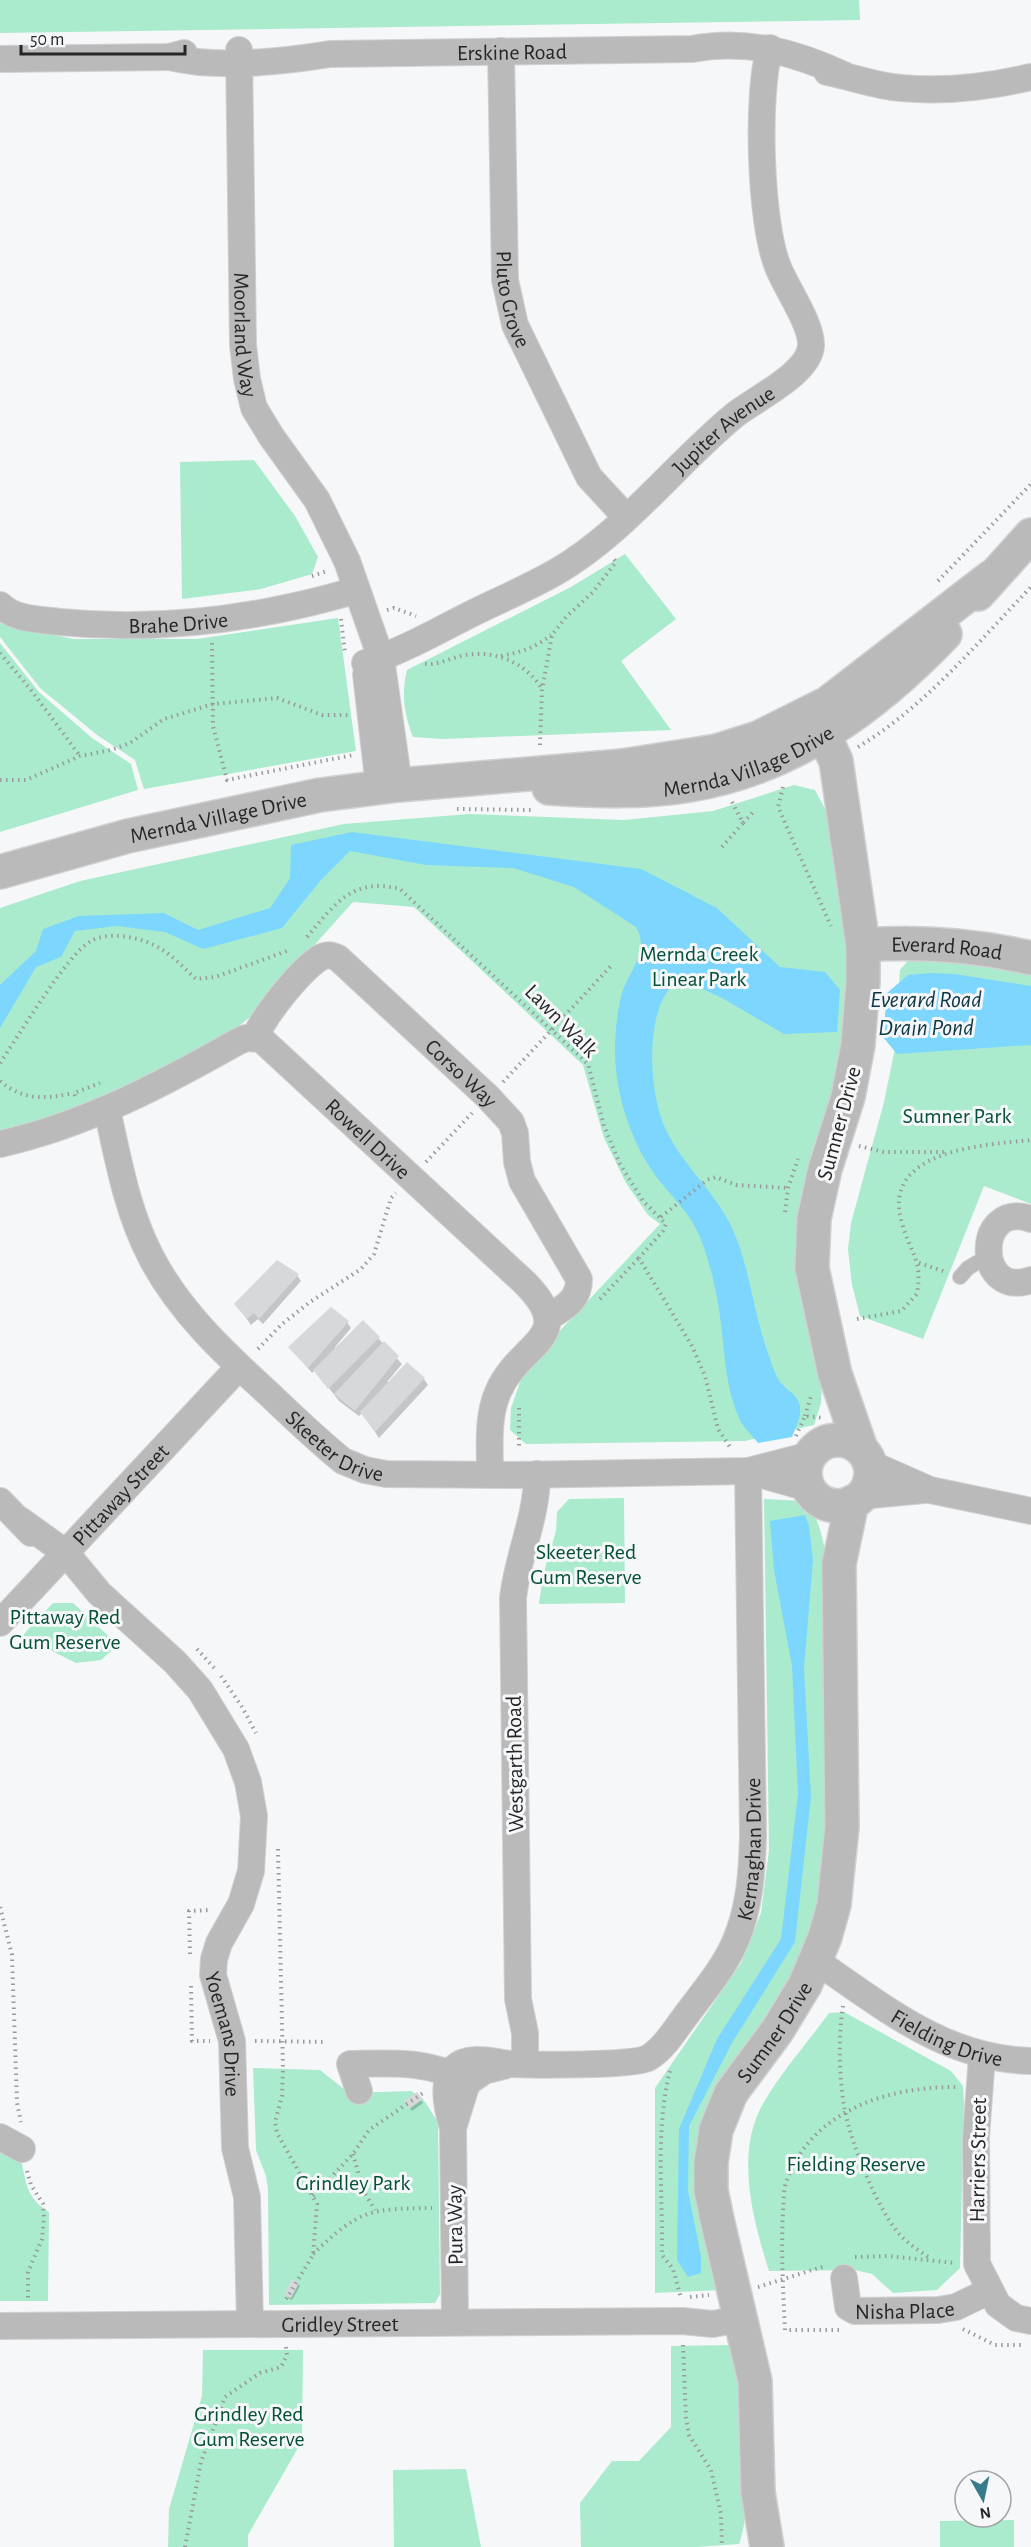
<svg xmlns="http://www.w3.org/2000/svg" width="1031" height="2547" font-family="'Alegreya Sans',sans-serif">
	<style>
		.green { fill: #aaebcd }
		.water { fill: #7cd6fd }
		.shadow { fill: #0003 }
		.building { fill: #d7d8da }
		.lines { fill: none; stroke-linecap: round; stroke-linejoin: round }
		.service-casing { stroke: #d1d1d3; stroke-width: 16 }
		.minor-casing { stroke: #d1d1d3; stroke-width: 28 }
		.tertiary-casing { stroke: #d1d1d3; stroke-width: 36 }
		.path { stroke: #999a9c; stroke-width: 4; stroke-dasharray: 1.5 4.5; stroke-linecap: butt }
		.service { stroke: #bbbaba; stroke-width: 14 }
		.minor { stroke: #bbbaba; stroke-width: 26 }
		.tertiary { stroke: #bbbaba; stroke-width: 33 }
		.labels { text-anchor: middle; stroke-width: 6; stroke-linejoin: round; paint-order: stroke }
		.street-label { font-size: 22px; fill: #262627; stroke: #f6f7f9 }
		.park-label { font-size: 22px; fill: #055138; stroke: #f6f7f9 }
		.water-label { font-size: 24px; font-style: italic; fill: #0e3747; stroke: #f6f7f9 }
	</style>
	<rect width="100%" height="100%" fill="#f6f7f9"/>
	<path class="green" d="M0,0h859l1,20 -860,13z
		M254,460l41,56 23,41 -6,17 -51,15 -79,10 -2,-137z
		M625,554l51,65 -55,42 50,69 -228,9 -30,-2c-9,-23 -12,-43 -6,-67l164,-83z
		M338,618l18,133 -212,38 -9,-29 -38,-25 -57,-47 -40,-51v-14l73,16h124z
		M0,643l39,49 53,46 39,26 7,26 -138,42z
		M794,785l21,5 16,30 22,140 -19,141 -13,302 -7,22 -69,16 -219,3 -16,-14 1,-22 14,-40 135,-144 -12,-9 -22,-32 -22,-45 -21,-73 -169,-158 -61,-5 -103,115 -33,27 -131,65 -86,26v-227l80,-27 264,-57 125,-10 155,6 89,-9z
		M912,956l119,16v232l-47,-18 -61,153 -63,-23 -8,-31 -4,-36 3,-26 33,-121 10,-49 6,-83z
		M624,1498l1,105 -86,1 4,-29 13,-44 1,-19 12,-13z
		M764,1499l41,2c14,17 17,34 21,55l-1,317 -19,80 -20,42 -73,102 8,193 -66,3v-205l86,-125 20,-50 8,-63z
		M53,1603h20l45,42 -17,15 -25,3 -54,-27z
		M844,2012l107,59 12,15 1,18 -4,164 -23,22 -44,3 -21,-19 -17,-4 -86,1c-16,-51 -35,-119 -5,-169 18,-31 44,-60 65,-89z
		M253,2068l67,2 29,23 62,-2 12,8 15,23 2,172 -5,9 -166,2 -1,-116 -2,-13 -10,-26z
		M0,2151l21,8c5,24 6,40 28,53l-1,89h-48z
		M734,2345c3,15 8,30 10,46 3,37 8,120 -5,153l-42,3h-116l-1,-44 32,-42h27l32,-34v-81z
		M203,2350h100l-1,91 -54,94v12h-80l1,-38 33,-113z
		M466,2469l15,78h-87l-1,-77z
		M1014,2520v27h-74v-26z"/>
	<path class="water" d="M352,832l289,37 76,39 63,59 45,5 15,18 -3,42 -53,2 -62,-36 -28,-13 -20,-1c-31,28 -25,113 -7,148 16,33 45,57 62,90 20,38 24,90 39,131 3,9 7,22 12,29 4,5 10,9 14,13 12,13 4,27 -2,42l-34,6c-5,-7 -13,-14 -17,-21 -15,-30 -16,-66 -20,-98 -3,-27 -12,-69 -24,-93 -11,-24 -32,-40 -46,-62 -22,-33 -35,-76 -36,-116 0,-20 2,-44 8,-63 8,-22 27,-39 13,-63l-62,-40 -61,-19 -87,-3 -76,-14 -29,29 -39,48 -79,21 -38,-17 -48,-6 -42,5 -14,26 -25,10 -36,61v-43l36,-34 7,-22 36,-13 85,-3 34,17 72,-22 20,-30 1,-33z
		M930,973l24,1 77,12v59l-134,9 -14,-17 4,-44 21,-18z
		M805,1515l4,11 4,34 -9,109 7,128 -16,145 -63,101 -43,83 -1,65 13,65v17l-13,4 -11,-17 2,-131 38,-90 64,-100 17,-145 -6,-128 -18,-96 -4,-49z"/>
	<path class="shadow" d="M297,1275l4,6 -38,43 -5,-5 -7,6 -15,-21z
		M347,1322l4,6 -16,19 2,2 41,-11 24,26 -15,18 37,-3 4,6 -49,53 -17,-25 -3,3 -20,-15 -24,-31 -3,3 -22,-26z
		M417,2094l6,9 -11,8 -6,-9z
		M298,2284l2,2 -8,14 -5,-3 -1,-2z"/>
	<path class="building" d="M277,1260l22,14 -40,45 -5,-6 -7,6 -13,-15z
		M331,1307l18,14 -41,47 -20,-21z
		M363,1320l17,17 -52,52 -15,-19z
		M384,1341l15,15 -44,55 -21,-17z
		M407,1362l18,16 -50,54 -15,-20z
		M417,2092l6,7 -14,10 -5,-8z
		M292,2279l7,4 -8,15 -7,-3z"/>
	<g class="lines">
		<defs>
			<path id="service" d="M960,1277l8,-9 20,-12"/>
			<g id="minor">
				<path id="s1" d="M239,50l4,295 4,34 7,29 17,28 46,64 30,61 34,97 18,127"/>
				<path id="s2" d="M501,51l4,229 10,45 74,152 37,40"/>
				<path id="s3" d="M169,57c48,12 112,5 161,-3l362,-5c54,-10 103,3 152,26"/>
				<path d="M0,59l169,-2 15,-4"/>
				<path d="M827,72c25,5 49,14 74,16 43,4 87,-1 130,-11"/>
				<path id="s4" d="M0,605c15,15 39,14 60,17 102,10 199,-3 297,-32"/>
				<path id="s5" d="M365,663c35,-11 69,-30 102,-47 30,-15 61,-28 89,-44 69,-40 119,-108 180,-158 21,-16 73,-41 75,-68 1,-22 -25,-58 -33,-79 -18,-43 -22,-174 -8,-219"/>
				<path d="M366,674l13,113"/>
				<path id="s6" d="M255,1038c6,-19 51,-76 69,-82 6,-2 9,0 14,2l150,139 23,25 4,11 2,29 5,19 57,98c0,21 -14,28 -30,38"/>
				<path id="s7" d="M107,1109c11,50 20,102 44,148 28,54 73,96 118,137 24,23 48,46 74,67l22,9 21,4 131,1 231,-4 62,-16"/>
				<path id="s8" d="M0,1144c85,-19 161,-59 237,-102l9,-4 15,1 263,243c56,56 -4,59 -26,110 -11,25 -8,55 -8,83"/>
				<path d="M1031,1219c-56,-20 -57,81 0,61"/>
				<path d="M869,1463l61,27 101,21"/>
				<path d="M748,1471l60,17"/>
				<path d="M861,1496l63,-6"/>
				<path d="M0,1501l31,32"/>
				<path id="s9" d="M20,1520l46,33 33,40 76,69 25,28 36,59 12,33 6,34 -3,55 -10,33 -22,39 -5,16 -1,16 19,66 3,107 12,49 3,126"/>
				<path id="s10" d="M0,1623l239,-256"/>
				<path id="s11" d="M816,1961c68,46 129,98 215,100"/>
				<path d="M982,2056l-6,81 1,127 21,41 18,13 15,3"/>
				<path d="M525,2063v-30l-7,-34 -5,-401c5,-44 24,-80 24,-124"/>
				<path d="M359,2091l-9,-27c41,-1 78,-4 115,17"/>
				<path id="s12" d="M453,2128c-8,-25 -16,-66 22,-68 13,-1 24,3 36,4 22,1 121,2 137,-6 16,-9 28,-30 39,-44 17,-23 37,-46 48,-72 15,-34 17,-71 18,-107l-5,-364"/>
				<path d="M0,2137l22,12"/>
				<path id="s13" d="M844,2278l4,29 7,4 83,-1 18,-3 33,-16"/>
				<path d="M455,2321l-2,-193 14,-45 17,-12 20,-5"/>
				<path id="s14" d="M0,2326l682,-5 31,3 27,-5"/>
			</g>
			<g id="tertiary">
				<path d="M978,594l53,-59"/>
				<path d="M802,717l22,18 12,26 27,184v37l-5,63 -10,52 -23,72 -11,50 -2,49 23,106 26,75"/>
				<path id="s15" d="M549,788c47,3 95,5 141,-3 103,-17 185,-78 255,-151"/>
				<path id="s16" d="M0,872l128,-36 192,-41 79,-10 223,-19 95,-15 41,-13 70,-35 163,-126"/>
				<path id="s17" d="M863,945c57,-4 112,0 168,13"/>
				<circle cx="838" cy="1473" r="33"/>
				<path id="s18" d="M767,2547l-9,-55 -3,-111 -38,-162 -6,-29v-27l5,-33 15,-37 46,-62 28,-46 20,-48 9,-32 8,-78 -3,-263 13,-62"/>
			</g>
		</defs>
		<use href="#service" class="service-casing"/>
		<use href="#minor" class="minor-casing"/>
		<use href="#tertiary" class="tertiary-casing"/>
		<path class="path" d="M312,576l15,-5
			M938,581l93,-97
			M387,610l7,-2 22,8
			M341,619l4,34
			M212,643l1,83 14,54 126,-25
			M0,653l31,37 49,66
			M501,656c20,-4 34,-8 50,-21
			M425,664c15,1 27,-7 41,-9 30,-5 60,8 76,34
			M540,745l2,-55 10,-55 14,-18 27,-25 23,-30 -2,-3
			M858,747c68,-41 119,-104 173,-160
			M0,780h26l54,-24 31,-6 19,-7 34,-24 49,-15 64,-6 45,17h26
			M783,787l-5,20 53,119
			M732,802l11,21 12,-13
			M457,809l76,1
			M722,847l21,-24
			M307,937c28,-33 45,-60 93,-48l188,175 16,62 16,38 23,37 23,23 -3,7 -24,27 53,88 13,30 13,53 12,18
			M0,1063c18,-26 67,-109 91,-122 19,-11 53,-3 70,8 13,8 24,20 35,30l19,-2 72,-26 4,1
			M0,1081c24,20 45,18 74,12
			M503,1082l108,-116
			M75,1096l-1,-3 26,-10
			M859,1146l25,6h60
			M426,1162l46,-49
			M785,1212l3,-24 10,-29
			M661,1217l46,-37 9,-3 20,8 52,3
			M919,1263l27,9
			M600,1299l39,-41
			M857,1319l44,-8 16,-17c6,-35 -7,-41 -15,-71 -22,-73 81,-78 129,-83
			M258,1349l23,-24 29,-23 51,-33 13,-15 17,-56 5,-5
			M519,1408v42
			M805,1416l7,-23
			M796,1436l9,-20 19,2
			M197,1649l19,21
			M221,1676l21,31 14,26
			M278,1849l5,220 -1,27 -7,26 2,11 40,71 -4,51 -28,46
			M0,1907l12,48 5,148 4,19
			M190,1954l-1,-43 21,-1
			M191,1986l1,55h18
			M843,2006c-5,32 -4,73 2,105 6,32 34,103 57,126 8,8 19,15 29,22
			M255,2041l72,1
			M670,2071c-15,58 -7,124 -8,184l11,14 8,29
			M353,2154l10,36 12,20
			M27,2171l4,14 12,19 1,13 -2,22 -14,33v30
			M313,2196l40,-42 16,-24 54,-37
			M313,2254c47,-45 56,-45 119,-46
			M855,2257l33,-1 67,7
			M758,2287l67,-21
			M690,2297l19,-2
			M963,2329l32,16h26
			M839,2330h-54c-2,-40 -4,-79 -2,-119 1,-9 0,-20 3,-28 24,-72 102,-97 172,-96
			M683,2345l3,73 3,17 22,35 10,44 1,33
			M185,2547l16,-85 24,-65 35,-24 21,-6 6,-12 -1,-8"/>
		<use href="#service" class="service"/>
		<use href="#minor" class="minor"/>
		<use href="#tertiary" class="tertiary"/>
	</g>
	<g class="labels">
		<g class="street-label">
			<text dy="8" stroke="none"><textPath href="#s3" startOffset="344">Erskine Road</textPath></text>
			<text dy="8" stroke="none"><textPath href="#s2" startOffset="249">Pluto Grove</textPath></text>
			<text dy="8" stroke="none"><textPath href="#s1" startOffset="285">Moorland Way</textPath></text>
			<text dy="8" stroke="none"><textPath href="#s5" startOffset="432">Jupiter Avenue</textPath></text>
			<text dy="8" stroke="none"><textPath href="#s4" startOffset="182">Brahe Drive</textPath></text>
			<text dy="8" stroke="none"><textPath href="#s15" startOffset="204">Mernda Village Drive</textPath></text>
			<text dy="8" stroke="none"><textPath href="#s16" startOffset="225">Mernda Village Drive</textPath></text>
			<text dy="8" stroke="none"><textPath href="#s17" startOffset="84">Everard Road</textPath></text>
			<text transform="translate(562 1020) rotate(45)" y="8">Lawn Walk</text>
			<text dy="8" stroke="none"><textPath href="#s6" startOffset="292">Corso Way</textPath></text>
			<text transform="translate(838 1123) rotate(-75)" y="8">Sumner Drive</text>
			<text dy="8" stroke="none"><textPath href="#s8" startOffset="430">Rowell Drive</textPath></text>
			<text dy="8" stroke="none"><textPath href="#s7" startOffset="422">Skeeter Drive</textPath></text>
			<text dy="8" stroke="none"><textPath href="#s10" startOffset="176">Pittaway Street</textPath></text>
			<text transform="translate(514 1764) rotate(-91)" y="8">Westgarth Road</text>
			<text dy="8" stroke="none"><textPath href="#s12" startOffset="500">Kernaghan Drive</textPath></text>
			<text dy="8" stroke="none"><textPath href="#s18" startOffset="538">Sumner Drive</textPath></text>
			<text dy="8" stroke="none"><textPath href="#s9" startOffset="615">Yoemans Drive</textPath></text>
			<text dy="8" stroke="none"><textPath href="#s11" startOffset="153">Fielding Drive</textPath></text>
			<text transform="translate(977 2160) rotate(-89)" y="8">Harriers Street</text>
			<text transform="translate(454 2225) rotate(-91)" y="8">Pura Way</text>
			<text dy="8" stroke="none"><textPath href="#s13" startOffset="87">Nisha Place</textPath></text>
			<text dy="8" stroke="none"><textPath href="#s14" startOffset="340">Gridley Street</textPath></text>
		</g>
		<g class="park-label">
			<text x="699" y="961">Mernda Creek<tspan x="699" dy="25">Linear Park</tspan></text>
			<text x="957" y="1123">Sumner Park</text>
			<text x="586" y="1559">Skeeter Red<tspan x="586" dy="25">Gum Reserve</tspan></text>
			<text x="65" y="1624">Pittaway Red<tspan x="65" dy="25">Gum Reserve</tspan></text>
			<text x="856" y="2171">Fielding Reserve</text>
			<text x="353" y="2190">Grindley Park</text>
			<text x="249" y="2421">Grindley Red<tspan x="249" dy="25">Gum Reserve</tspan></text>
		</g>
		<g class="water-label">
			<text x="926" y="1007">Everard Road<tspan x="926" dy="28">Drain Pond</tspan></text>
		</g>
	</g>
	<g transform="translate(983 2499) rotate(171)"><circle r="28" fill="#f6f7f9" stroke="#a3a3a5" stroke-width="1.5"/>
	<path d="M0-4.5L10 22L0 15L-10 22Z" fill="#387b8c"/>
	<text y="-9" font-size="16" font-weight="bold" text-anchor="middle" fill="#262627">N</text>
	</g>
	<path d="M21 45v9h164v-9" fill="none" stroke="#262627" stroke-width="3"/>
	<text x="30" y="45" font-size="18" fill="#262627" stroke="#f6f7f9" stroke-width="4.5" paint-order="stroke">50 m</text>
</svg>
